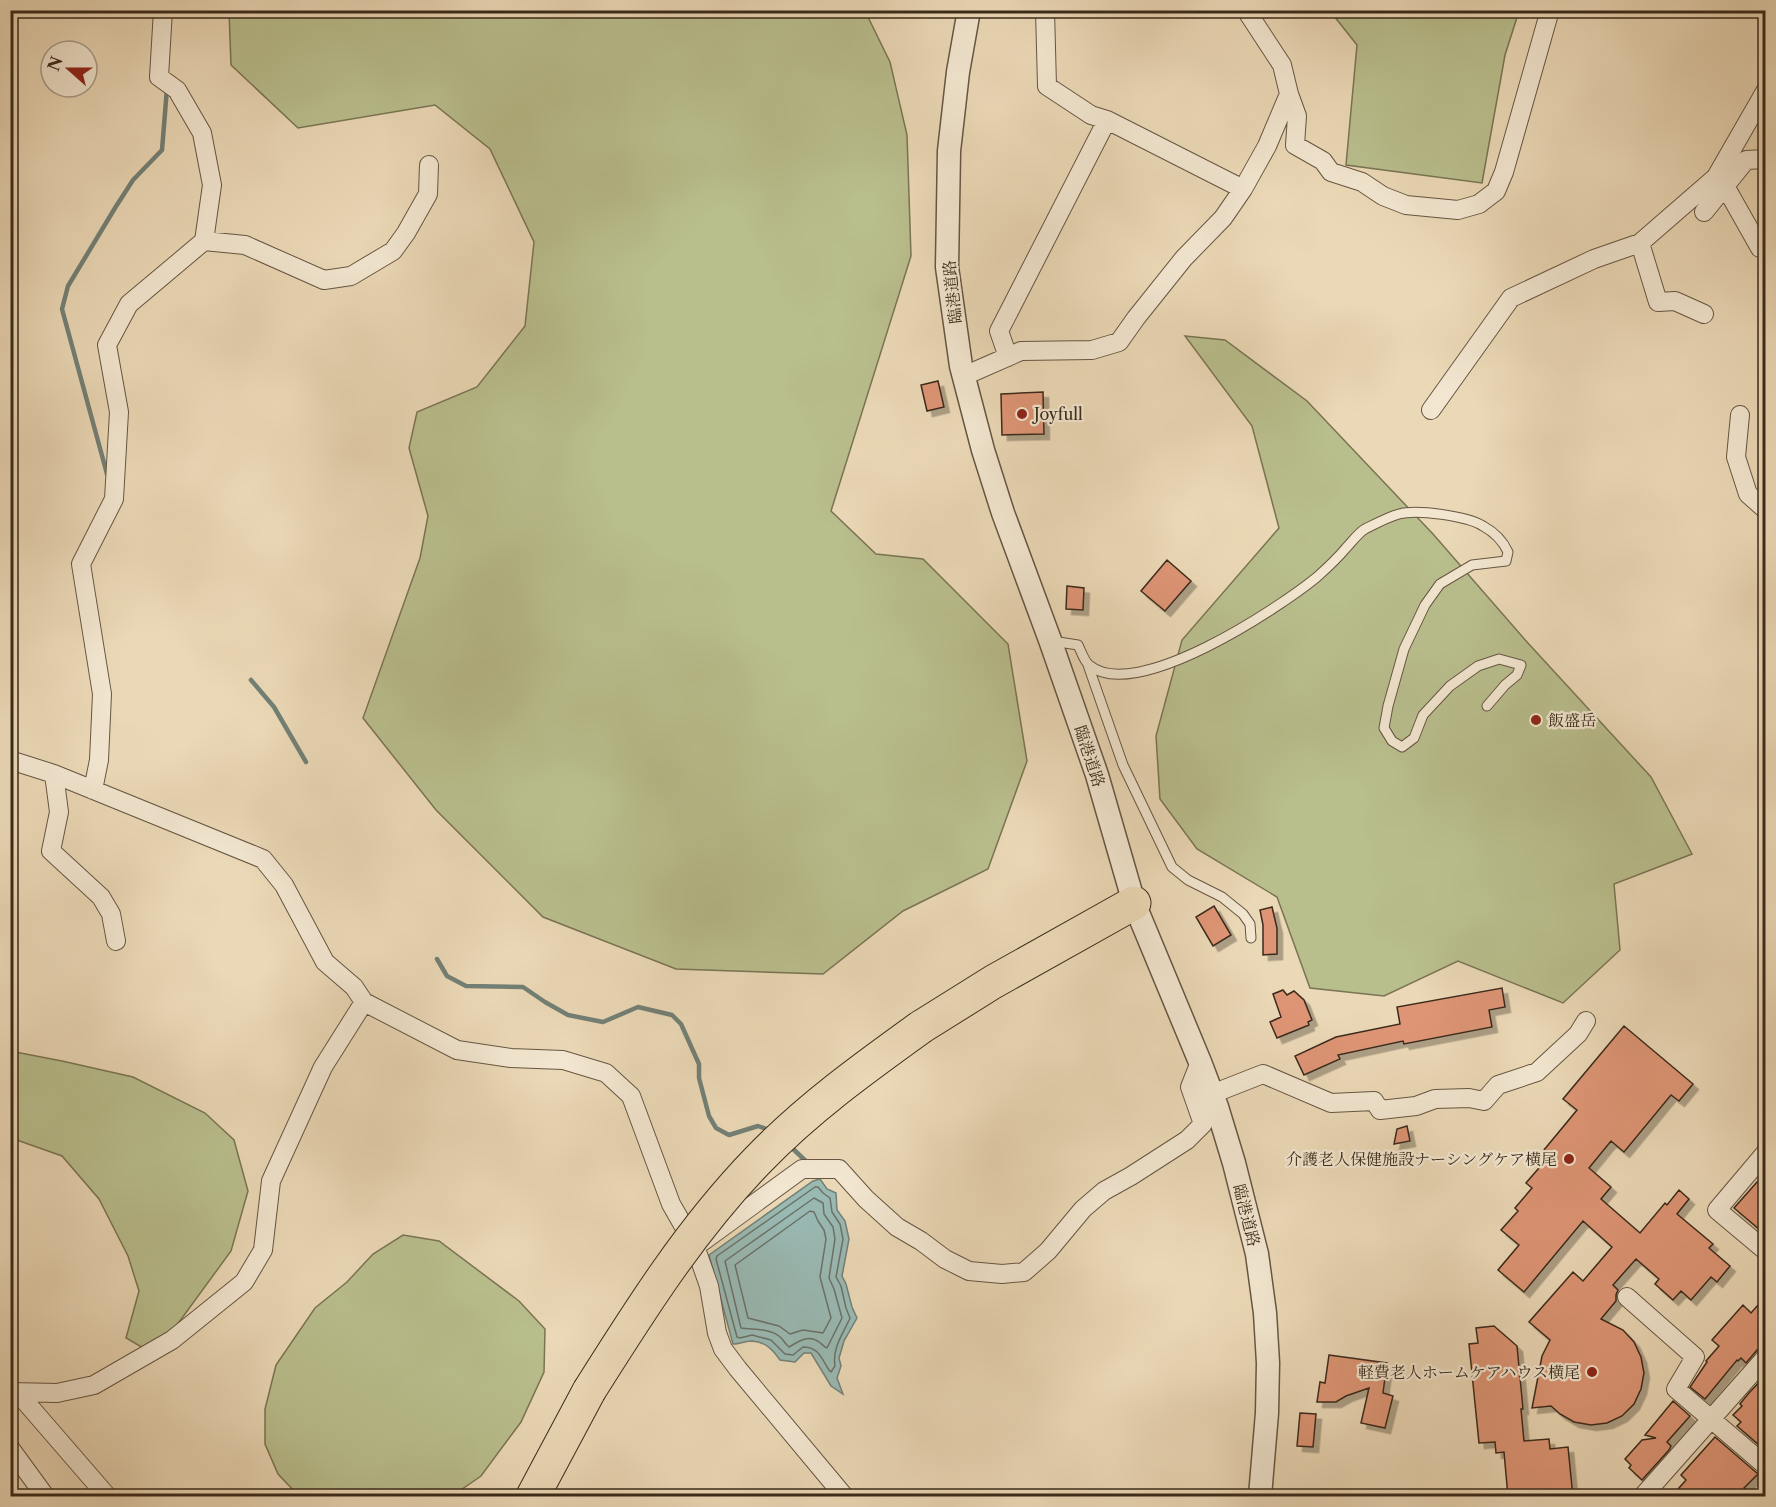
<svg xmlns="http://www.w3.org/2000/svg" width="1776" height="1507" font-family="'Libre Caslon Text','Noto Serif JP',serif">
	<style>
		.green { fill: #b9be8d; stroke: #7a7454; stroke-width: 1.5 }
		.water { fill: #99b9b3; stroke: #738076; stroke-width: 1.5 }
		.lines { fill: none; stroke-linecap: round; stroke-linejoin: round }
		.shore { stroke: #6a7267; stroke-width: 1.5 }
		.stream { stroke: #738076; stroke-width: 4.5 }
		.building { fill: #de9575; stroke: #3a2a1b; stroke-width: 1.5; filter: url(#shadow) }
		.service-casing { stroke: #665642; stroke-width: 11 }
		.minor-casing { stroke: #665642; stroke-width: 20 }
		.tertiary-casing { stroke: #665642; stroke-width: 25 }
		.motorway-casing { stroke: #3a2a1b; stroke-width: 35 }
		.service { stroke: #f2e6d0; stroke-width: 9 }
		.minor { stroke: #f2e6d0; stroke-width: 18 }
		.tertiary { stroke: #f2e6d0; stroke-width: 22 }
		.motorway { stroke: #ebd8b6; stroke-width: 33 }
		.motorway-bridge-casing { stroke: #3a2a1b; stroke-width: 35; stroke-linecap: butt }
		.motorway-bridge { stroke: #ebd8b6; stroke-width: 33 }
		.poi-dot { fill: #8f2418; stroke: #f2e6d0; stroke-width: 2 }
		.labels { text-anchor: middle; stroke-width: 4.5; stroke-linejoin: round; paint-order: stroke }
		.street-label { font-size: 16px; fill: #3a2a1b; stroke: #f2e6d0 }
		.poi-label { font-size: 16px; fill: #3a2a1b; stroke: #f2e6d0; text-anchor: start }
	</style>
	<defs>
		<filter id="shadow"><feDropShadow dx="5.5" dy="5.5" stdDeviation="0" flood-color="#0004"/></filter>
	</defs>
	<rect width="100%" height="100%" fill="#ebd8b6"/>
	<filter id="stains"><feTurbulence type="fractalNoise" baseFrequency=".00333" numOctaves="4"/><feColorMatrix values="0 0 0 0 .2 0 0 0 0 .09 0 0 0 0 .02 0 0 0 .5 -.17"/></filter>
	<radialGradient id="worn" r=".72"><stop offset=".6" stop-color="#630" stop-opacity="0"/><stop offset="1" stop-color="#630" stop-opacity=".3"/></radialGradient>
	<path class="green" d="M229,11h636l25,51 17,73 4,121 -80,255 45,43 47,5 85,85 19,117 -39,108 -85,42 -80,63 -147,-5 -133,-52 -107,-107 -73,-92 57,-160 8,-42 -19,-68 8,-36 60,-25 48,-61 9,-84 -44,-93 -55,-44 -137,23 -67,-63z
		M1330,11h189l-14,44 -23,128 -136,-18 11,-120z
		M1185,336l40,4 82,61 126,133 94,108 124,135 41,77 -78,30 6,66 -57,53 -105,-42 -74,35 -74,-8 -33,-91 -80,-48 -37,-50 -4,-63 26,-96 97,-112 -27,-102z
		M10,1051l52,10 71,16 72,36 29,27 14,51 -17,60 -76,104 -29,-17 13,-47 -11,-35 -29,-57 -37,-43 -51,-18z
		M403,1235l36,6 80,60 26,28 -1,43 -23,50 -40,54 -29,20h-153l-21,-22 -13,-30v-35l11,-44 39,-57 32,-26 26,-28z"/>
	<path class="water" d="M820,1179l7,10 9,4 1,17 8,11 4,18 -7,37 4,8 6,23 5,11 -13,23 -5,17 2,8 -4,12 6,16 -12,-8 -20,-33h-7l-9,9 -15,-2c-7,-10 -14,-18 -28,-19 -6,0 -13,3 -19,3l-24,-89 104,-74z"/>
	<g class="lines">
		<path class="shore" d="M815,1187h3l5,6 7,5 2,14 8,12 3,15 -7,38 5,9 5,22 4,10c-7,16 -18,30 -15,48l-4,6 -2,-2c-8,-12 -10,-23 -26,-23l-10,8 -8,-1 -14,-14 -19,-5 -12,3 -3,-1 -21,-78 1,-3z
			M814,1198l9,5 1,11 9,13 2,12 -6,39 5,11 8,29 -15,30c-3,-1 -5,-4 -8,-6 -11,-8 -21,0 -30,5 -4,-3 -6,-8 -10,-11 -10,-8 -27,-6 -38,-8l-16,-67z
			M810,1211l4,1 4,9 6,9 2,9 -6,38 11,41 -8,15 -20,-3 -13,4 -11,-8 -31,-8 -13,-53z"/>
		<path class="stream" d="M107,474l-45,-165 6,-23 47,-78 18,-28 29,-30 5,-62
			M251,680l23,27 32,55
			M437,959l10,17 19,10 57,1 22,15 23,13 35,7 35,-15 34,8 9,9 18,40v14l10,38 7,12 13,7 29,-9 14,5
			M790,1146l20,19"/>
	</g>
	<path class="building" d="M938,381l6,26 -17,4 -6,-26z
		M1043,392l1,42 -42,1 -1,-41z
		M1167,560l24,21 -26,30 -24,-20z
		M1067,586l17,2 -1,22 -17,-1z
		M1214,906l17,29 -18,11 -17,-29z
		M1272,907l5,21v26l-14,1v-30l-3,-15z
		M1502,988l3,19 -16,3 3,17 -88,17 -1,-3 -65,14 2,4 -36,16 -9,-19 41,-19 64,-13 -3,-17z
		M1283,990l4,5 7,-4 10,9 8,20 -4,2 1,3 -32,13 -7,-16 11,-5 -8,-23z
		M1624,1026l69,58 -14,17 -8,-6 -47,57 -13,-11 -22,27 22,19 -10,12 39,34 25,-30 2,2 12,-15 10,9 -12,15 36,30 -4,4 21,18 -13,16 -6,-5 -20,23 -10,-9 -8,9 -18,-16 4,-5 -23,-20 -23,26 5,5 -2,5v6l-15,18 22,11 11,12 7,15 3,16 -3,16 -7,15 -12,12 -15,7 -16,2 -17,-3 -14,-8 -9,-8 -19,2 10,-52 8,-16 -21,-18 44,-50 10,9 29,-34 -29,-26 -59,71 -26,-22 21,-25 -18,-15 17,-19 -3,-3 17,-20 -6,-5 19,-22 -6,-5 38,-46 -14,-11z
		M1407,1126l3,15 -16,3 3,-15z
		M1766,1172v63l-32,-27z
		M1766,1296v50l-8,3 -12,14 -5,-5 -3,3 -1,-1 -32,39 -15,-12 17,-25 -1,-1 13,-15 -7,-6 31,-35 8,8z
		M1494,1326l23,20 6,63h-2l3,32 25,-2 1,10 18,-2 5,50h-65l-4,-45 -8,1 -1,-11 -16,1 -10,-99 9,-1 -2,-15z
		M1329,1355l58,8 -4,30 10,3 -8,32 -24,-5 8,-35 -23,8 -10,6h-19l3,-20 5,1z
		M1766,1375v76l-29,-25 4,-4 -8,-7 9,-9 -2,-2 8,-10z
		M1673,1401l17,15 -23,26 4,4 -2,4 -27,30 -13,-12 2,-3 -6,-6 17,-19 14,-2 -11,-3z
		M1300,1413l16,1 -3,33 -16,-1z
		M1715,1437l43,37 -14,14 9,9h-82l15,-17 -5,-5z"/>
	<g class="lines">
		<defs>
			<path id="service" d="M1052,641l26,4c3,6 6,16 11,20 46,39 190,-57 228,-88 10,-9 20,-18 29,-29 6,-6 12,-15 19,-19 10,-5 23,-12 34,-15 18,-5 68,2 84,12 11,6 20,15 25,26l-2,9 -34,4 -32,19 -15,21 -21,44 -16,57 -4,22 8,13 10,6 12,-9 9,-23 27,-29 28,-20 21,-7 22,6 -4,10 -12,10 -18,21
				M1088,665l35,100 49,102 16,13 34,17 21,17 7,10 1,14"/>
			<path id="minor" d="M1045,10l2,76 44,29 16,5 136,69
				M1289,94l8,22 -2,29 28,16 8,11 31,10 21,14 23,9 52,5 21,-6 17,-13 8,-19 46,-162
				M1704,212l21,-26
				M204,241l41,4 79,35 27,-4 42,-25 13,-18 22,-39 1,-29
				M1760,248l-35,-62 21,-26 20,-1
				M1704,314l-29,-13 -17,1 -18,-59 76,-66 50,-87
				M1008,357l-9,-26 108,-211
				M964,376l57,-25 71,-1 27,-8 17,-24 48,-60 39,-40 20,-29 24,-43 22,-52 -7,-29 -36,-55
				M1431,410l80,-112 83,-39 46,-16
				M1740,415l-4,42 12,37 18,16
				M10,760l44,14 209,85 21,26 41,77 29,25 10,15 93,48 54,8 52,2 43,13 25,23 40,108 24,42 14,40 8,47 6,16 15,20 106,127
				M54,774l5,38 -8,39 50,46 10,17 5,27
				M93,790l6,-30 3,-66 -21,-130 33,-65 5,-87 -12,-67 22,-41 75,-63 8,-56 -10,-52 -25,-43 -18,-13 4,-67
				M1212,1094l51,-20 68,29 43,-2 6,9 36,-4 19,-7 34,-1 15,3 14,-16 39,-13 41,-38 8,-13
				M1766,1152l-49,58 49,41
				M702,1242l100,-73h37l27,30 31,28 24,14 24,18 24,12 33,3 22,-2 24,-21 35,-42 21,-18 27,-15 56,-36 16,-16 -13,-37 10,-25
				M1627,1297l68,60 -19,32 90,77
				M10,1392l47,1 37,-8 78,-45 72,-58 19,-32 8,-69 52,-114 41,-65
				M17,1392l90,104
				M10,1448l35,48
				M1643,1496l123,-139"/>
			<path id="tertiary" d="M969,10l-11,62 -9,79 -2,116 14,99 22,84 20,63 47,127 47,135 37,128 66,159 17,45 17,56 23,91 8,59 3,50 -1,50 -7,83"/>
			<path id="motorway" d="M921,1027l72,-45 141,-79
				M533,1496l56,-105"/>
		</defs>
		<use href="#service" class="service-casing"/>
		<use href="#minor" class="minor-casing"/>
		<use href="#tertiary" class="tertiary-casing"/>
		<use href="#motorway" class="motorway-casing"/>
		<use href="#service" class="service"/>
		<use href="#minor" class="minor"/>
		<use href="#tertiary" class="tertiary"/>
		<use href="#motorway" class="motorway"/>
		<defs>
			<path id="motorway-bridge" d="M589,1391c51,-81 102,-162 169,-231 49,-51 106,-92 163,-133"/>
		</defs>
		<use href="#motorway-bridge" class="motorway-bridge-casing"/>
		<use href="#motorway-bridge" class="motorway-bridge"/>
	</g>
	<g class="poi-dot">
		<circle cx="1022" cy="414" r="6"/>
		<circle cx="1536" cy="720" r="6"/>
		<circle cx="1569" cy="1159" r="6"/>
		<circle cx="1592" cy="1372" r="6"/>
	</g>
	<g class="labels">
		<g class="street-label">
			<text transform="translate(952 292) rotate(-96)" y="6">臨港道路</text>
			<text transform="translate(1090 756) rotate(72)" y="6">臨港道路</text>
			<text transform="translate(1247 1215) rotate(76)" y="6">臨港道路</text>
		</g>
		<g class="poi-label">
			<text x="1034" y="420">Joyfull</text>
			<text x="1548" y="726">飯盛岳</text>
			<text x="1557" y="1165" text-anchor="end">介護老人保健施設ナーシングケア横尾</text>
			<text x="1580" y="1378" text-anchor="end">軽費老人ホームケアハウス横尾</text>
		</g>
	</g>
	<rect width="1776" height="1507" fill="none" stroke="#ebd8b6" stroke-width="36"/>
	<rect x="12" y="12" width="1752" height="1483" fill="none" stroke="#3a2a1b" stroke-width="3"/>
	<rect x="18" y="18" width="1740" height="1471" fill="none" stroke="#3a2a1b" stroke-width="1.5"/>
	<g transform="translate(69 69) rotate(291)"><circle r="28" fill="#f2e6d0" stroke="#a89b88" stroke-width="1.5"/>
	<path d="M0-4.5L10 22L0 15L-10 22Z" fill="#8f2418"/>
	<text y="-9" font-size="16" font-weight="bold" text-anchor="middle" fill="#3a2a1b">N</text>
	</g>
	<rect width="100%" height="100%" filter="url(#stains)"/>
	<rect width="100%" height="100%" fill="url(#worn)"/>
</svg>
